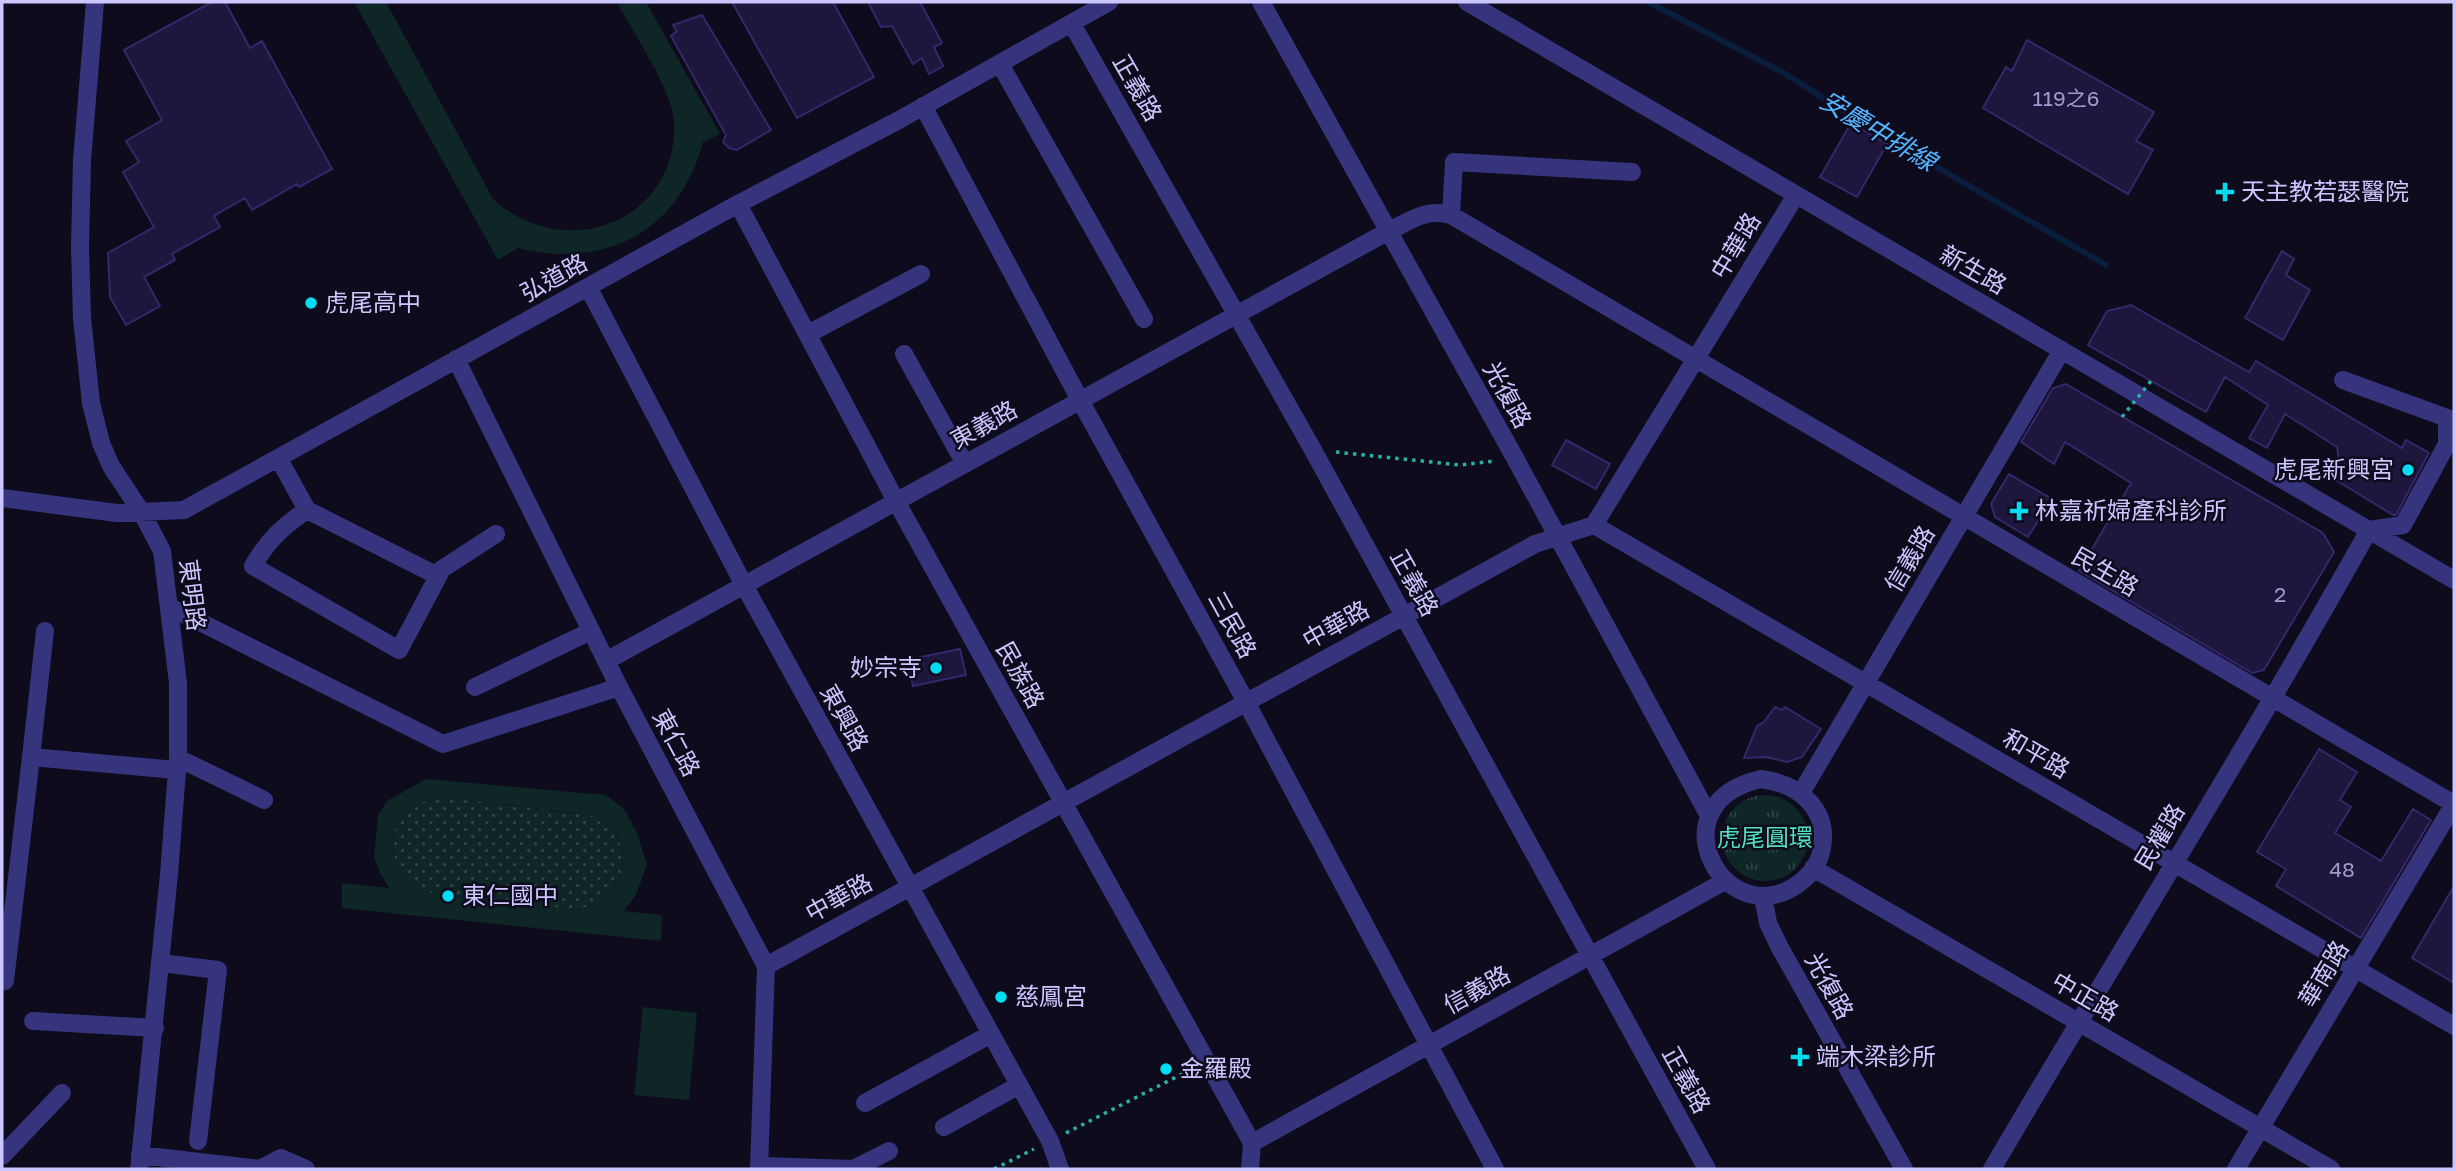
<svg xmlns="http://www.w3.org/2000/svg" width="2456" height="1171" font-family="'Golos Text','Noto Sans TC',sans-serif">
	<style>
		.grass { fill: url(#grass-dots) }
		.park { fill: url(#park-tufts) }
		.pitch { fill: #0e2625; fill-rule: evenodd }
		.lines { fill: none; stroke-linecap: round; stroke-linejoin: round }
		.stream { stroke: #091d3d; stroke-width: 6 }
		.building { fill: #1e163d; stroke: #34286a; stroke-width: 2 }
		.path { stroke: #2aafa5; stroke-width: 3.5; stroke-dasharray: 3.5 5; stroke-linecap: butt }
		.minor { stroke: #36347c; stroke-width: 18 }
		.path-bridge { stroke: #2aafa5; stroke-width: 3.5; stroke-dasharray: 3.5 5; stroke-linecap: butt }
		.poi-dot { fill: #00dcf1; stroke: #0d0b1c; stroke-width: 2.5 }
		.labels { text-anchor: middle; stroke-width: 5; stroke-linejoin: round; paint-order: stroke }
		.number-label { font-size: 21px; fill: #a09ace }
		.street-label { font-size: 24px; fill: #ccc6ff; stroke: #0d0b1c }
		.poi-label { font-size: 24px; fill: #ccc6ff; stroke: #0d0b1c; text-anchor: start }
		.park-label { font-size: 24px; fill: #51e0ba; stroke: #0d0b1c }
		.water-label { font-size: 26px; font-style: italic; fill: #54b2ff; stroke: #0d0b1c }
	</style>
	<defs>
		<pattern id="grass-dots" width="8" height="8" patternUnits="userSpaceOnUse" patternTransform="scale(1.75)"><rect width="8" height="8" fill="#0e2625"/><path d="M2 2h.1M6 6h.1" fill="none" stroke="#304446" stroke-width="1.8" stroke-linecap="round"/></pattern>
		<pattern id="park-tufts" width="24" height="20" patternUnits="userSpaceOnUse" patternTransform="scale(1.75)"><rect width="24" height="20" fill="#0e2625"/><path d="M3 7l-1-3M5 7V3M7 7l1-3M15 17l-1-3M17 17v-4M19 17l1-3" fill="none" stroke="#304446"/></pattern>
	</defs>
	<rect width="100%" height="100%" fill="#0d0b1c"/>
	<path class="grass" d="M436,796l168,21c34,36 20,80 -27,93l-138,-16c-6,-1 -16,-2 -22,-5 -24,-12 -31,-53 -14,-73 9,-10 22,-15 33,-20z"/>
	<path class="park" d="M1722 838a43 43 0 1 1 86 0a43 43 0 1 1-86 0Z"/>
	<path class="pitch" d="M354,2h32l107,197c73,66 186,22 181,-78 -1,-29 -42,-91 -57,-119h29l74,132 -17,8c-23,89 -98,128 -185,106l-20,12z
		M426,779l180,16 18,14 14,26 9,30 -11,30 -12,16 38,4 -1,26 -319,-33v-25l47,5 -9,-15 -6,-16 4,-42 9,-14zM437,796l167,21c34,36 20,80 -27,93l-138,-16c-6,-1 -16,-2 -22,-5 -24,-12 -31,-53 -14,-73 9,-10 22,-15 34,-20z
		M643,1007l54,6 -8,87 -55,-5z"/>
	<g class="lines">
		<path class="stream" d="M1648,2l134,70 113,71 211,122"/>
	</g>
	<path class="building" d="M212,2h13l25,46 12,-7 70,128 -33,18 -2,-3 -45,26 -7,-12 -31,18 6,11 -48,27 3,6 -31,17 16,29 -34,19 -16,-28 -2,-44 46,-26 -31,-55 16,-10 -13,-21 36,-21 -38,-70z
		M732,2h101l41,75 -77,41z
		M868,2h52l22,41 -8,4 9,19 -14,8 -7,-16 -9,6 -21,-38 -11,1z
		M702,15l69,115 -34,20 -8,-2 -6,-6 3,-7 -55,-99 6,-5 -4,-6z
		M2027,40l127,72 -18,29 17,9 -25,44 -145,-86 23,-41 6,4z
		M1851,123l36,21 -30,53 -37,-20z
		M2282,251l12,8 -8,16 24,15 -27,50 -38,-22z
		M2131,305l118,67 7,-11 146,87 4,-8 23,13 -33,62h-3l-59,-36 6,-12 -3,-20 -52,-33 -18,34 -18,-10 19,-33 -43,-28 -19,35 -118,-67 19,-34z
		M2066,384l257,149 11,19 -70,118 -12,3 -173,-102 52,-88 -66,-41 -11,22 -33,-22 32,-54z
		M1566,440l44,24 -14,25 -44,-24z
		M2009,474l43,25 -24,38 -33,-20 -4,-13z
		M960,649l6,26 -53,11 -6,-26z
		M1775,707l7,3 3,-3 36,22 -19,28 -15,5 -21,-5 -22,1 13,-32 7,-4z
		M2319,749l38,23 -17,28 11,7 -16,26 46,28 32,-52 18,11 -70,118 -85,-52 10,-17 -29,-17z
		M2454,886v97l-42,-25z"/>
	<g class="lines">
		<path class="path" d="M1336,452l124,13 35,-4
			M1066,1133l124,-63
			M994,1169l40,-20"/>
		<path class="minor" d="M95,2l-13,158 -2,87 2,71 9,85 10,40 10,23 31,47 20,38 16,132v75l-9,116 -30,295
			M1261,2l254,456 193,356
			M1467,2l987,578
			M1072,24l241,426 394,719
			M1000,64l144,255
			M923,106l157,294 166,302 249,467
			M738,204l158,297 356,642 -2,26
			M1451,215l3,-53 178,10
			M588,287l156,298 306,556 10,28
			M808,334l113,-60
			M904,354l61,110
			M456,359l163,328 147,279 -7,203
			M279,459l28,51c-24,16 -40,31 -54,56l146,84 43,-81 54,-35
			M2,498l115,15 67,-3 554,-306 161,-84 210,-118
			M307,510l131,66
			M1594,525l860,501
			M170,607l273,137 176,-57
			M45,631l-14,126 145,13
			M606,661l781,-429c23,-11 38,-24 64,-17 336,194 668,394 1003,589
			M475,687l116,-56
			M178,758l86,42
			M1761,779c40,5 72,33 59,77 -5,15 -19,28 -32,34 -70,34 -130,-88 -27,-111z
			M1801,793l261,-443
			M1813,868l518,301
			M1763,896l5,27 11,23 125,223
			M161,963l57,7 -20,171
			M766,966l769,-422 59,-19 202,-330
			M5,981l26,-224
			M33,1021l122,7
			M865,1103l126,-69
			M944,1127l75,-42
			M1252,1143l473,-262
			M140,1155l120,14 21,-11 25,11
			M2,1156l60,-63
			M759,1166l94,3 36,-18
			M1992,1169c125,-213 256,-423 377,-639l34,-5 44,-81v-26l-104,-38
			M2236,1169l218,-365"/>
		<path class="path-bridge" d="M2122,417l29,-36"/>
	</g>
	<g class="poi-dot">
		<path d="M2221.5 181.5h7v7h7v7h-7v7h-7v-7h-7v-7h7z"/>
		<circle cx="311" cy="303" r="7"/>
		<circle cx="2408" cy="470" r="7"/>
		<path d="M2015.5 500.5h7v7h7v7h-7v7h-7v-7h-7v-7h7z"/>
		<circle cx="936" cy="668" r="7"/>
		<circle cx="448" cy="896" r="7"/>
		<circle cx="1001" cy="997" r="7"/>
		<path d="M1796.5 1046.5h7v7h7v7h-7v7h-7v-7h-7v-7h7z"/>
		<circle cx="1166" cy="1069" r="7"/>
	</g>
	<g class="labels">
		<g class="number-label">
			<text x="2066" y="106">119之6</text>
			<text x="2280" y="602">2</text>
			<text x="2342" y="877">48</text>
		</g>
		<g class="street-label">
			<text transform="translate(1137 88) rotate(60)" y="8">正義路</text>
			<text transform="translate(1736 246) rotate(-59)" y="8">中華路</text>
			<text transform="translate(1973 270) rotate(30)" y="8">新生路</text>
			<text transform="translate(554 278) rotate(-29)" y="8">弘道路</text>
			<text transform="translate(1507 395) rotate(61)" y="8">光復路</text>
			<text transform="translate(984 425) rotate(-29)" y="8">東義路</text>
			<text transform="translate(1910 559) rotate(-59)" y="8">信義路</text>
			<text transform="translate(2105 572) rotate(30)" y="8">民生路</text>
			<text transform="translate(1414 583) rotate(61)" y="8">正義路</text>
			<text transform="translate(192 595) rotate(83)" y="8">東明路</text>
			<text transform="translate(1232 625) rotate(61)" y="8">三民路</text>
			<text transform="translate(1336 625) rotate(-29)" y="8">中華路</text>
			<text transform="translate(1020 675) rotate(61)" y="8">民族路</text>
			<text transform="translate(844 718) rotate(61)" y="8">東興路</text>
			<text transform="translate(676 743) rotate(62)" y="8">東仁路</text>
			<text transform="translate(2036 754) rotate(30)" y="8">和平路</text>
			<text transform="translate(2160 837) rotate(-59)" y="8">民權路</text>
			<text transform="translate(839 898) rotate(-29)" y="8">中華路</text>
			<text transform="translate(2324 974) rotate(-59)" y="8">華南路</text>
			<text transform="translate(1829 986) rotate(61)" y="8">光復路</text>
			<text transform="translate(1477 990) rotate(-29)" y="8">信義路</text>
			<text transform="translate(2085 997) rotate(30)" y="8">中正路</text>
			<text transform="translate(1686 1080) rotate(61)" y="8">正義路</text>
		</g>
		<g class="poi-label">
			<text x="2241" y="200">天主教若瑟醫院</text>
			<text x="325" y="311">虎尾高中</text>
			<text x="2394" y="478" text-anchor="end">虎尾新興宮</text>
			<text x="2035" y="519">林嘉祈婦產科診所</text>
			<text x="922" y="676" text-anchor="end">妙宗寺</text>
			<text x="462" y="904">東仁國中</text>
			<text x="1015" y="1005">慈鳳宮</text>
			<text x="1816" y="1065">端木梁診所</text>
			<text x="1180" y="1077">金羅殿</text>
		</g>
		<g class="park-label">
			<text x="1765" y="846">虎尾圓環</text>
		</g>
		<g class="water-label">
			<text transform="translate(1878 131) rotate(31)" y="9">安慶中排線</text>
		</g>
	</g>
	<rect width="2456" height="1171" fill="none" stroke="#ccc6ff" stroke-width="7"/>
</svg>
